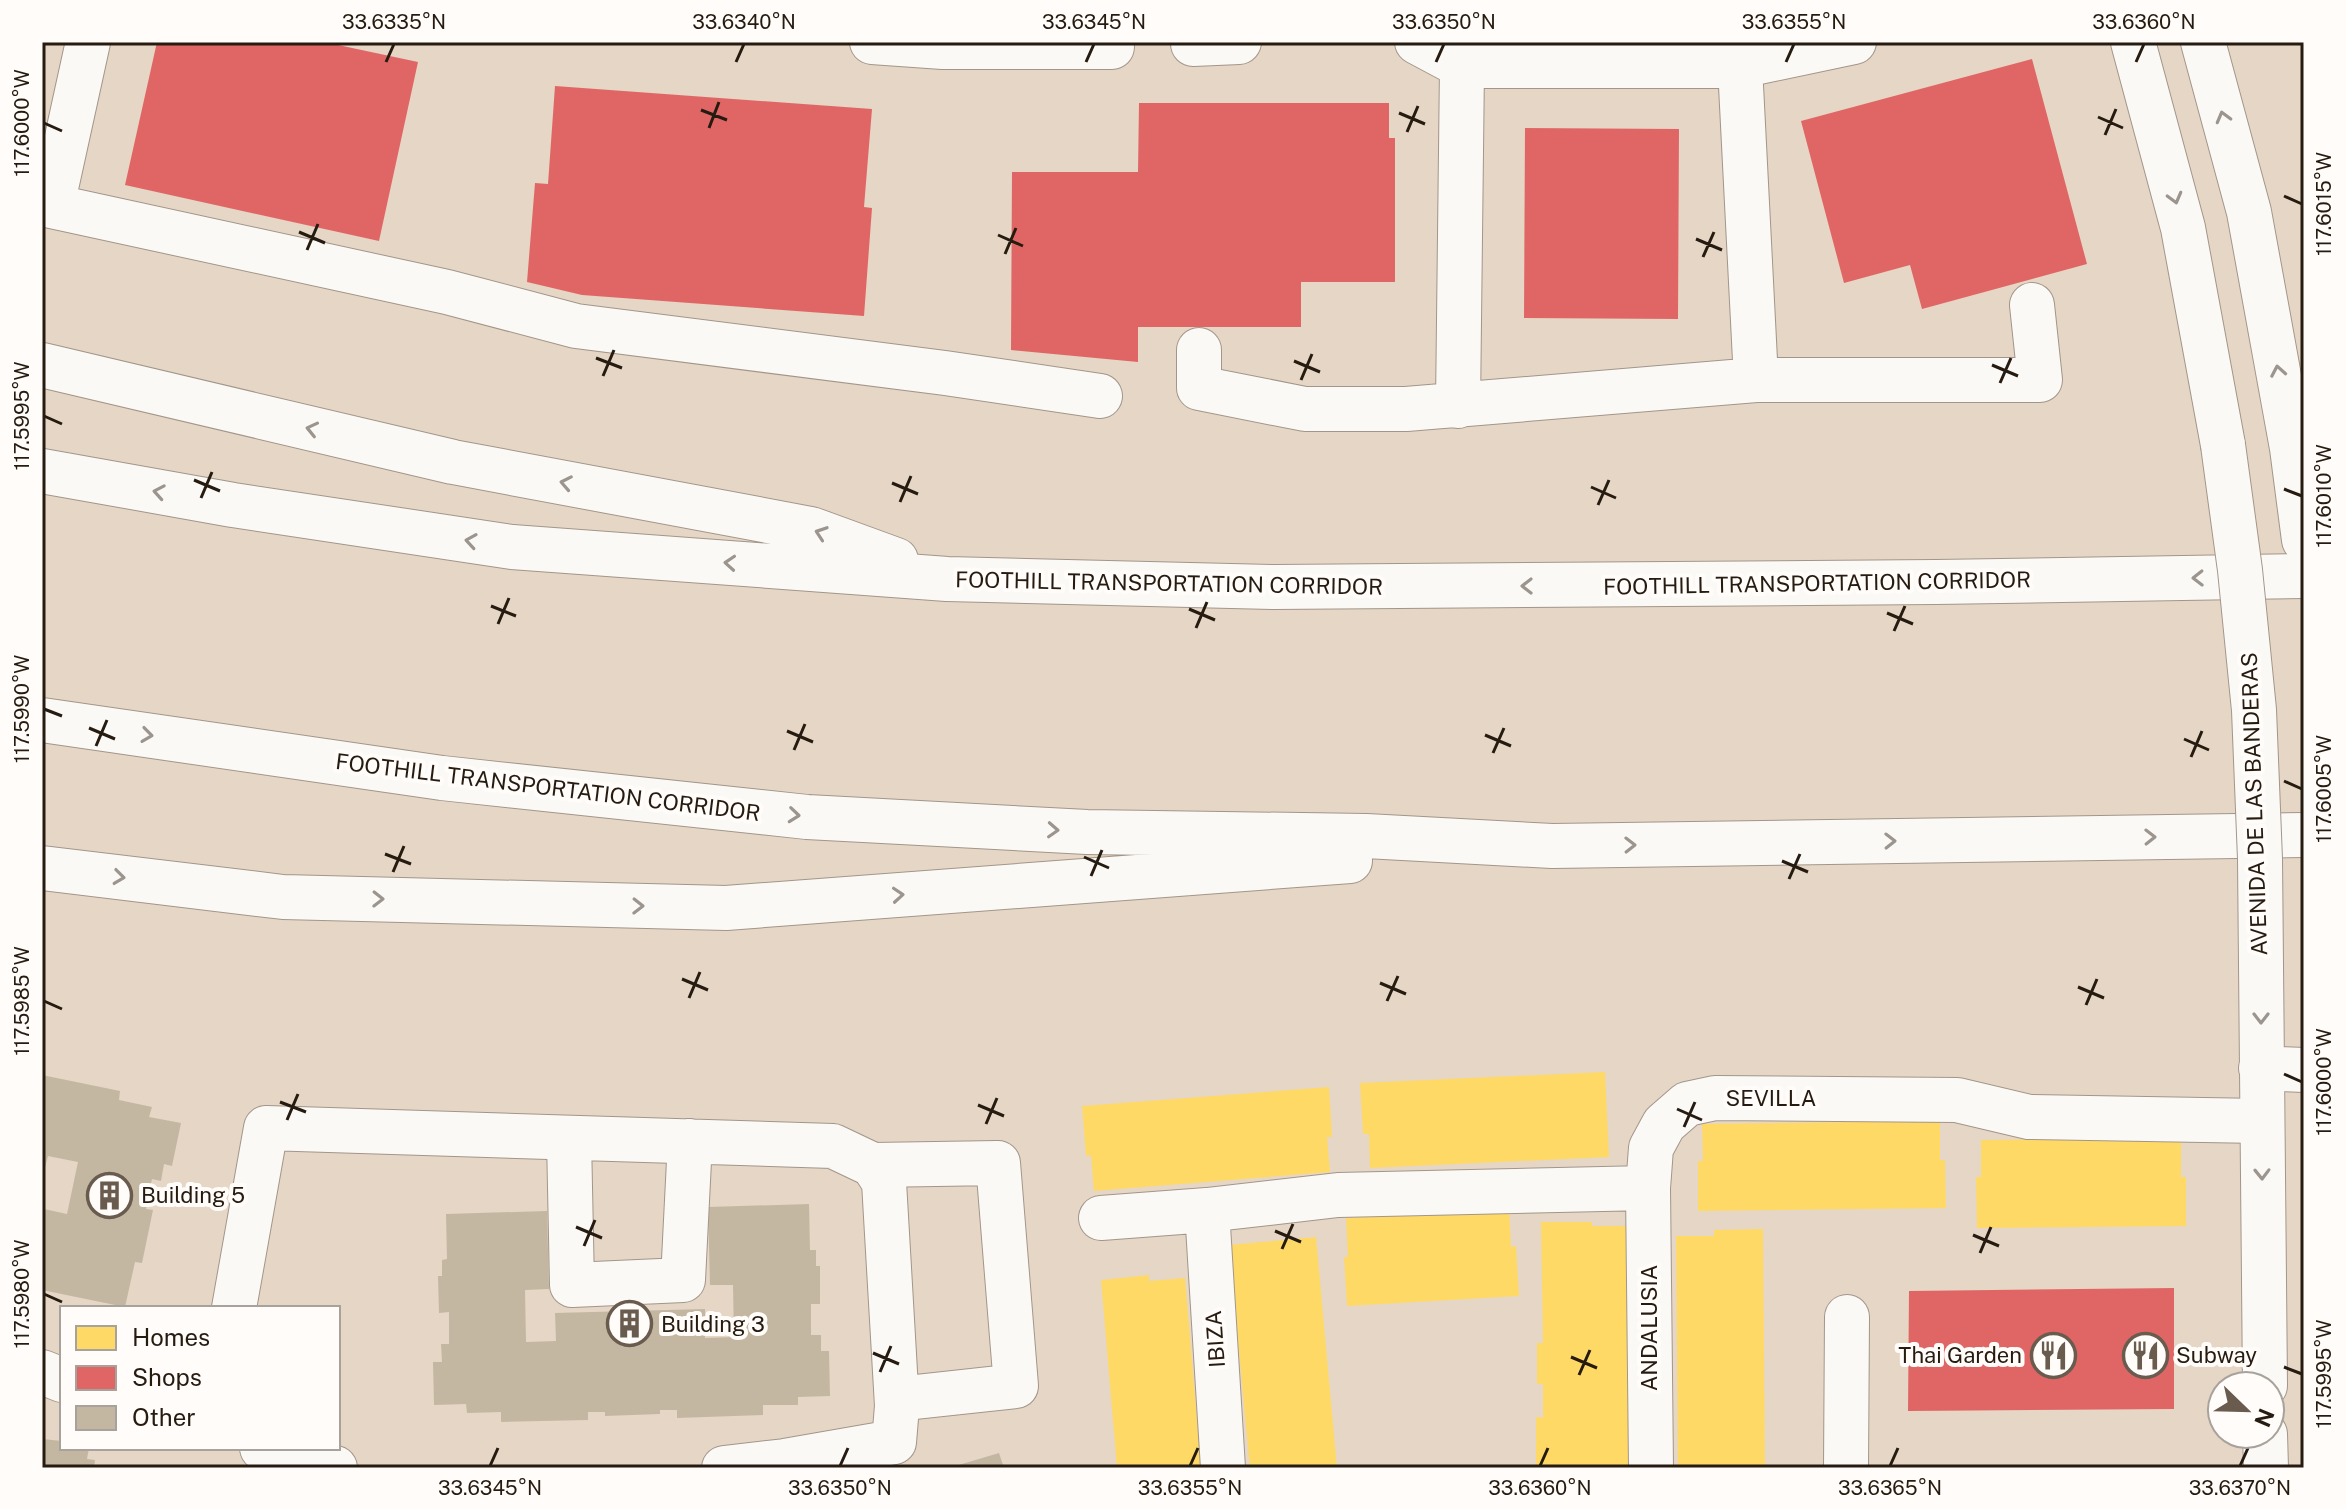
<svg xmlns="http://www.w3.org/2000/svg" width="2346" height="1510" font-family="'Public Sans',sans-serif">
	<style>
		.homes { fill: #ffd966 }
		.shops { fill: #e06666 }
		.building { fill: #c3b7a2 }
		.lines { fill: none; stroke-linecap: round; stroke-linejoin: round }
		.minor-casing { stroke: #a2968a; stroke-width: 46 }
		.major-casing { stroke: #a2968a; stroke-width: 46 }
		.highway-casing { stroke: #a2968a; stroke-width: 46 }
		.minor { stroke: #fbf9f6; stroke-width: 44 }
		.major { stroke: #fbf9f6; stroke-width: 44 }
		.highway { stroke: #fbf9f6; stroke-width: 44 }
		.major-bridge-casing { stroke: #a2968a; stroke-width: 46; stroke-linecap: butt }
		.major-bridge { stroke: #fbf9f6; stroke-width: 44 }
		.oneway { stroke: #9b958e }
		.ticks { fill: none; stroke: #261b10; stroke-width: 3 }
		.labels { text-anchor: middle; stroke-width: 8; stroke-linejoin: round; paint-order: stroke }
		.street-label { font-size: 22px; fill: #261b10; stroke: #fffcf9 }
		.poi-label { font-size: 22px; fill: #261b10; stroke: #fffcf9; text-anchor: start }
		.neatline { fill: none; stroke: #261b10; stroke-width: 3 }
		.ticks-label { font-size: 20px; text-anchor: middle; fill: #261b10 }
	</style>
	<rect width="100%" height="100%" fill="#e6d6c5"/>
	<path class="homes" d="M1605,1072l4,85 -239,11 -1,-34h-6l-3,-51z
		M1329,1087l3,50h-5l3,35 -236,19 -3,-36 -5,1 -4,-50z
		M1940,1121v39h5l1,48 -248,3v-50h5l-1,-37z
		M2181,1138v39h5v49l-209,2 -1,-51h5v-37z
		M1509,1209l2,38 5,-1 3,50 -172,10 -3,-49h4l-2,-39z
		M1541,1222h51v4h36l2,242h-94v-51l7,1v-34h-6v-41h6z
		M1763,1229l2,239h-87l-2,-232h38v-6z
		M1316,1237l21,231h-87l-21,-223z
		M1149,1275v6l36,-3 16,190h-84l-16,-188z"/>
	<path class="shops" d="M157,42h167l94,20 -39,179 -254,-56z
		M2032,59l55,205 -165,45 -12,-44 -66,18 -43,-162z
		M555,86l317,23 -8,98 8,1 -8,108 -282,-21 -55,-13 8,-99 13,1z
		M1139,103h250v35h6v144h-94v45h-163v35l-127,-12 1,-178h126z
		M1525,128l154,1 -1,190 -154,-1z
		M2174,1288v121l-266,2 1,-120z"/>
	<path class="building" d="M42,1075l78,16 -1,9 33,7 -3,10 32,6 -9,43 -8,-2 -3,17 -9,-2 -6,30 7,1 -11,53 -7,-1 -10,45 -83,-17v-72l2,-9 23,5 11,-52 -30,-6 -6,23z
		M809,1204l1,46h6v16h4v38h-9v31h10v16h8l1,45 -32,1v8h-35v10l-86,3v-8h-17v4l-55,2v-4h-17v8l-87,2v-10l-34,1 -1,-9 -32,1 -1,-43h9l-1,-18h8v-32l-10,1 -1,-37h4v-16l5,-1 -1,-45 101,-3 2,78 -24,1 1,52 30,-1 -1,-28 150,-4v29l29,-1 -1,-52h-23l-2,-78z
		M42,1439l20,2v7h27l-2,11 8,1 -1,8h-52z
		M999,1453l5,15h-52v-1z"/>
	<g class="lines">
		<defs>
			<path id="minor" d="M872,42l71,5h169
				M1193,42v2l46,-2
				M1417,42l45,24h278l114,-24
				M1733,42l7,24 16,314
				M42,204l405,88 129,34 369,47 155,23
				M52,206l36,-164
				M1199,350v38l106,21h101l350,-29h284l-8,-75
				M1458,406l4,-340
				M569,1138l3,147 111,-5 7,-139
				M873,1165l125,-2 18,223 -119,13
				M1648,1188l3,280
				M1207,1210l16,258
				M1101,1218l106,-8 131,-15 310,-7 3,-40 13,-24 23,-20 28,-6 242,2 72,17 232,4
				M234,1308l32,-180 567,18 40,19 11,17 13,224 -3,36 -109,19 -61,7
				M42,1372l20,8
				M262,1448l73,20
				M1846,1468l1,-151"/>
			<path id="major" d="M2133,42l50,186 40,217
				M2203,42l46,170 43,236 12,92
				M2260,859l5,527
				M2261,1068l43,2
				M2265,1434l1,34"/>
			<path id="highway" d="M42,365l411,97 358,67 85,31
				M42,471l191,34 279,42 435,32 327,8 662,-5 368,-6
				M42,720l400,58 365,39 280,15 279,4 186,10 752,-11
				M42,868l241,29 443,11 624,-47"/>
		</defs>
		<use href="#minor" class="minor-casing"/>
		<use href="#major" class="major-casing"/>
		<use href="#highway" class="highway-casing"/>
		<use href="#minor" class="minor"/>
		<use href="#major" class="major"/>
		<use href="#highway" class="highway"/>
		<defs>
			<path id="major-bridge" d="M2223,445l17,125 14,140 6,149"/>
		</defs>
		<use href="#major-bridge" class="major-bridge-casing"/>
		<use href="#major-bridge" class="major-bridge"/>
	</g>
	<defs><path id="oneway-chevron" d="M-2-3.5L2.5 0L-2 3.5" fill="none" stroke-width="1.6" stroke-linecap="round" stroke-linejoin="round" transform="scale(2)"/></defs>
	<g class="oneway">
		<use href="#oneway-chevron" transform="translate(2223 117) rotate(-105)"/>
		<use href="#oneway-chevron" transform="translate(2175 198) rotate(75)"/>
		<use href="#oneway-chevron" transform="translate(2278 371) rotate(-100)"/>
		<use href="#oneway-chevron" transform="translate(312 429) rotate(-167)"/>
		<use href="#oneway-chevron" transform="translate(566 483) rotate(-169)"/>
		<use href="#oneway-chevron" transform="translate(159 492) rotate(-170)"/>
		<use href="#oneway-chevron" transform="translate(821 533) rotate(-161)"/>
		<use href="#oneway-chevron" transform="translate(471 541) rotate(-171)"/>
		<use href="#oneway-chevron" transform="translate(730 563) rotate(-176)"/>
		<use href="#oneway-chevron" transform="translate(2198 578) rotate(179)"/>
		<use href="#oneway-chevron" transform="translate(1527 586) rotate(180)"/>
		<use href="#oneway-chevron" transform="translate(147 735) rotate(8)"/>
		<use href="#oneway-chevron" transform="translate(794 815) rotate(6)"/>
		<use href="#oneway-chevron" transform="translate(1053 830) rotate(3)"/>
		<use href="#oneway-chevron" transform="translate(2150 837) rotate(-1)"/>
		<use href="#oneway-chevron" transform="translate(1890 841) rotate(-1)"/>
		<use href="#oneway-chevron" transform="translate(1630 845) rotate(-1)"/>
		<use href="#oneway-chevron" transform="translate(119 877) rotate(7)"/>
		<use href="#oneway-chevron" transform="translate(898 895) rotate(-4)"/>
		<use href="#oneway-chevron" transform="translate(378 899) rotate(1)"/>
		<use href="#oneway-chevron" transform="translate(638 906) rotate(1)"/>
		<use href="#oneway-chevron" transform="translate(2261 1018) rotate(90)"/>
		<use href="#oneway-chevron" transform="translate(2262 1174) rotate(89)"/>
	</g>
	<path class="ticks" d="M386,62l8,-18M736,62l8,-18M1086,62l8,-18M1436,62l8,-18M1786,62l8,-18M2136,62l8,-18M701,110l26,10M1399,113l26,11M2098,117l25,11M44,123l18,8M709,128l10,-26M1407,132l11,-26M2105,135l11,-26M2284,196l18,8M299,232l26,11M998,235l25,11M1696,239l26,11M307,250l11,-26M1005,254l11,-26M1703,257l11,-25M596,358l26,10M1294,361l26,11M1992,365l26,11M603,376l11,-26M1301,380l11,-26M2000,383l11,-25M44,416l18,8M194,480l26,11M892,483l26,11M1591,487l25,11M2284,489l18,7M201,498l11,-26M900,502l11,-26M1598,505l11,-25M491,606l25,10M1189,609l26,11M1887,613l26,11M498,624l11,-26M1196,628l11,-26M1894,631l11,-25M44,709l18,7M89,728l26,11M787,731l26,11M1485,735l26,11M2184,739l25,11M96,746l11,-26M794,750l11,-26M1493,753l11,-25M2191,757l11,-26M2284,781l18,8M385,854l26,10M1084,857l25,11M1782,861l26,11M393,872l11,-26M1091,876l11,-26M1789,879l11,-25M682,979l26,11M1380,983l26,11M2078,987l26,11M689,998l11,-26M44,1001l18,8M1387,1001l11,-25M2086,1005l11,-26M2284,1074l18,8M280,1102l26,10M978,1105l26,11M1677,1109l25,11M287,1120l11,-26M986,1124l11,-26M1684,1127l11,-25M576,1227l26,11M1275,1231l26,11M1973,1235l26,11M584,1246l11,-26M1282,1249l11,-25M1980,1253l11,-26M44,1294l18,8M873,1353l26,11M1571,1357l26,11M2284,1367l18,7M880,1372l11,-26M1579,1375l11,-25M490,1466l8,-18M840,1466l8,-18M1190,1466l8,-18M1540,1466l8,-18M1890,1466l8,-18M2240,1466l8,-18"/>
	<defs>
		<symbol id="building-ring" viewBox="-11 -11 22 22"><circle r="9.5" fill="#fffcf9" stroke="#695c4f" stroke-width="1.5"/><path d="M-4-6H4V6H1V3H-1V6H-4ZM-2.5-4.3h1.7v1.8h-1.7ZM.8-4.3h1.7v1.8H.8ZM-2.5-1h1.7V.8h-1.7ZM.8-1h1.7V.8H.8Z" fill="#695c4f"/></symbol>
		<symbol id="restaurant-ring" viewBox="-11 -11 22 22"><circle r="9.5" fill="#fffcf9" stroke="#695c4f" stroke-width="1.5"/><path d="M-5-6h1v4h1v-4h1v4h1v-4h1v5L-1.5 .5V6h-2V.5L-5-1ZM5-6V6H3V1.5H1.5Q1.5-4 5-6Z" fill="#695c4f"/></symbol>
	</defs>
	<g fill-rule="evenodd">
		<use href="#building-ring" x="84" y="1170" width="51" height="51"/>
		<use href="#building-ring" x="604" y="1298" width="51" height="51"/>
		<use href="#restaurant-ring" x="2028" y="1330" width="51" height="51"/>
		<use href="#restaurant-ring" x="2120" y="1330" width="51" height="51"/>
	</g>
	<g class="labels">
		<g class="street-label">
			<text transform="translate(1169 583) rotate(1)" y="8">FOOTHILL TRANSPORTATION CORRIDOR</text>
			<text transform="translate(1817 583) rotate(-1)" y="8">FOOTHILL TRANSPORTATION CORRIDOR</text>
			<text transform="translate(548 787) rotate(7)" y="8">FOOTHILL TRANSPORTATION CORRIDOR</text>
			<text transform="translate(2254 804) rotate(-92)" y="8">AVENIDA DE LAS BANDERAS</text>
			<text x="1771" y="1106">SEVILLA</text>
			<text transform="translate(1649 1328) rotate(-90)" y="8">ANDALUSIA</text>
			<text transform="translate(1215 1339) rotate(-94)" y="8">IBIZA</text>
		</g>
		<g class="poi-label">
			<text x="141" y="1203">Building 5</text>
			<text x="661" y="1332">Building 3</text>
			<text x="2022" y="1363" text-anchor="end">Thai Garden</text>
			<text x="2176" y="1363">Subway</text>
		</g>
	</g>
	<rect width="2346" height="1510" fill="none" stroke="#fffcf9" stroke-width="88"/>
	<rect x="60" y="1306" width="280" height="144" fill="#fffcf9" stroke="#a8a29c" stroke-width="2"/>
	<rect x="76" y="1326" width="40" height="24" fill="#ffd966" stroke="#a8a29c" stroke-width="2"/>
	<text x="132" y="1346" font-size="24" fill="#261b10">Homes</text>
	<rect x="76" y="1366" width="40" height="24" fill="#e06666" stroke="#a8a29c" stroke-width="2"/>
	<text x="132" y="1386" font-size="24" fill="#261b10">Shops</text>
	<rect x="76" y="1406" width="40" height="24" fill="#c3b7a2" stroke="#a8a29c" stroke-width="2"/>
	<text x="132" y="1426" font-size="24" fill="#261b10">Other</text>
	<g transform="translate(2246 1410) rotate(113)"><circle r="38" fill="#fffcf9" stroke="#a8a29c" stroke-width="2"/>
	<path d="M0-6L14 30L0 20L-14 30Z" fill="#695c4f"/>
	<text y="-12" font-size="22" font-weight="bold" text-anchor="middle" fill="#261b10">N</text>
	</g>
	<rect x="44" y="44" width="2258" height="1422" class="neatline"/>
	<g class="ticks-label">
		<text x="394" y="29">33.6335°N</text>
		<text x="744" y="29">33.6340°N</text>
		<text x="1094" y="29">33.6345°N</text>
		<text x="1444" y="29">33.6350°N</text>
		<text x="1794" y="29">33.6355°N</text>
		<text x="2144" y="29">33.6360°N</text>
		<text transform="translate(22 123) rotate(-90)" y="7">117.6000°W</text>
		<text transform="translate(2324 204) rotate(-90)" y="7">117.6015°W</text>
		<text transform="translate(22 416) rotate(-90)" y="7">117.5995°W</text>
		<text transform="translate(2324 496) rotate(-90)" y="7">117.6010°W</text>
		<text transform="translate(22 709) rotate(-90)" y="7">117.5990°W</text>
		<text transform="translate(2324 789) rotate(-90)" y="7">117.6005°W</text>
		<text transform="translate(22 1001) rotate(-90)" y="7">117.5985°W</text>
		<text transform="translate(2324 1082) rotate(-90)" y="7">117.6000°W</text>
		<text transform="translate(22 1294) rotate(-90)" y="7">117.5980°W</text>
		<text transform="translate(2324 1374) rotate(-90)" y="7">117.5995°W</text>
		<text x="490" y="1495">33.6345°N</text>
		<text x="840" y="1495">33.6350°N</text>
		<text x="1190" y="1495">33.6355°N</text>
		<text x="1540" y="1495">33.6360°N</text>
		<text x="1890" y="1495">33.6365°N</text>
		<text x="2240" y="1495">33.6370°N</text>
	</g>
</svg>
